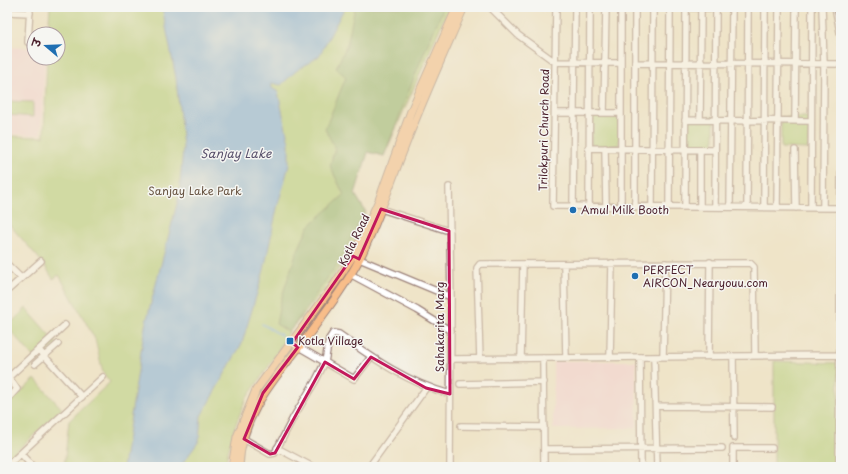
<svg xmlns="http://www.w3.org/2000/svg" width="848" height="474" font-family="'Playpen Sans','Playpen Sans Deva',sans-serif">
	<style>
		.built { fill: #f6cfd8 }
		.green { fill: #aece76; stroke: #7c7650 }
		.forest { fill: #8ab167; stroke: #6a6849 }
		.water { fill: #73aae2; stroke: #5e6486 }
		.lines { fill: none; stroke-linecap: round; stroke-linejoin: round }
		.stream { stroke: #73aae2; stroke-width: 1.5 }
		.minor-casing { stroke: #9c827a; stroke-width: 8 }
		.major-casing { stroke: #9c827a; stroke-width: 9 }
		.minor { stroke: #fff; stroke-width: 5.5 }
		.major { stroke: #f8bd89; stroke-width: 7 }
		.rail { stroke: #4a1f2b; stroke-width: 1.5 }
		.marked { fill: none; stroke: #c2185b; stroke-width: 3; stroke-linejoin: round }
		.poi-dot { fill: #1f6fb2; stroke: #f6f6f2; stroke-width: 1.5 }
		.labels { text-anchor: middle; stroke-width: 3; stroke-linejoin: round; paint-order: stroke }
		.street-label { font-size: 11px; fill: #4a1f2b; stroke: #f6f6f2 }
		.park-label { font-size: 11px; fill: #685442; stroke: #f6f6f2 }
		.poi-label { font-size: 11px; fill: #4a1f2b; stroke: #f6f6f2; text-anchor: start }
		.water-label { font-size: 12px; font-style: italic; fill: #58506b; stroke: #f6f6f2 }
	</style>
	<rect width="100%" height="100%" fill="#f6f6f2"/>
	<filter id="ink" filterUnits="userSpaceOnUse"><feTurbulence type="fractalNoise" baseFrequency=".025" numOctaves="2"/><feDisplacementMap in="SourceGraphic" scale="8" xChannelSelector="R" yChannelSelector="G"/><feConvolveMatrix kernelMatrix="1 2 1 2 8 2 1 2 1" color-interpolation-filters="sRGB"/></filter>
	<filter id="wash" filterUnits="userSpaceOnUse"><feTurbulence type="fractalNoise" baseFrequency=".012" numOctaves="4" result="noise"/><feDisplacementMap in="SourceGraphic" scale="16" xChannelSelector="R" yChannelSelector="G"/><feGaussianBlur stdDeviation="0.9" result="paint"/><feColorMatrix in="noise" values="0 0 0 0 0 0 0 0 0 0 0 0 0 0 0 0 0 1.4 0 .05"/><feComposite in="paint" operator="in"/></filter>
	<g filter="url(#wash)">
		<rect width="100%" height="100%" fill="#efe4c8"/>
		<path class="built" d="M7,47l27,1v10h11l-4,77 -34,-1z
			M553,361h83l1,67 -84,1z"/>
		<path class="green" d="M50,7h399l-65,149 -16,-4 -13,42 11,18 -15,38 -27,40 -35,42 -22,37 -21,30 -12,30 -7,27 -1,11h-162l5,-46 41,-39 -7,-9 -8,-34 -36,-64 -6,4 -9,-15 -37,-42v-86l37,1 3,-79h11v-24h-10z
			M7,101l26,1v15l-26,-2z
			M591,114h28v32h-28z
			M686,117h28v32l-28,-1z
			M781,117h28l-1,32 -27,-1z
			M26,308l31,36 -20,17 -30,-34z
			M774,361l65,2 -1,104h-64z
			M35,379l27,30 -55,51v-55z"/>
		<path class="forest" d="M355,7h89l-23,53 -37,96 -16,-4 -13,42 10,17 -26,51 -50,70 -13,-8 5,-25 15,-45 13,-28 35,-31 -14,-29 5,-18 -10,-19 21,-52 -10,-9 11,-23z"/>
		<path class="water" d="M162,7h183l-26,49 -23,15 -15,14 -10,-2 1,5 6,4 11,51v22l-12,43 -13,62 -22,73 -41,73 -2,25 -19,26h-57l22,-141 34,-130 4,-49 -7,-69z"/>
		<g class="lines">
			<path class="stream" d="M262,324l19,11"/>
		</g>
	</g>
	<g filter="url(#ink)">
		<g class="lines">
			<defs>
				<path id="minor" d="M490,7l28,28 37,27 66,1
					M556,7l-3,199 288,2
					M635,7v200
					M658,7l58,1
					M822,7l2,57 -1,144
					M835,7l6,30
					M841,7v1
					M7,12l23,1
					M28,42l2,-35
					M635,63l206,1
					M555,113h65
					M604,113l2,-106
					M685,120l126,1
					M700,120l1,-112
					M795,121l1,-114
					M588,148l127,2
					M605,148l1,58
					M795,150l1,58
					M449,187l2,110 -1,170
					M573,206l2,-199
					M589,206l1,-199
					M621,206v-199
					M652,206l1,-199
					M669,207l1,-200
					M685,207l1,-200
					M700,207v-57
					M715,207l1,-200
					M730,207l2,-200
					M747,207l1,-200
					M764,207l1,-200
					M777,208l2,-201
					M811,208l1,-198
					M381,209l68,22
					M357,258l94,39
					M7,264l14,14
					M564,264l2,94
					M350,274l67,36 34,21
					M7,291l34,-30
					M292,343l62,36 17,-22
					M39,350l43,47
					M709,356l1,-94
					M733,356l1,82
					M610,357l2,-94
					M640,357l1,110
					M654,357l3,110
					M663,357l2,-94
					M521,358l2,-94
					M543,358l1,109
					M451,359l390,-4
					M480,359l-3,-91 3,-4 270,-1 4,4 1,89
					M35,364l23,-20
					M9,377l56,-52
					M460,384l84,-2
					M7,400l10,-11 -9,-13
					M656,406l116,1
					M461,426l83,1
					M244,439l26,15 5,-1 18,-35 23,-38 9,-18 4,-23 4,-6 6,1c35,25 69,49 111,60
					M277,448l36,19
					M544,449l178,-1
					M21,454l12,13
					M7,466l96,-89
					M369,467l57,-79
					M733,467v-19h39
					M839,467l2,-293"/>
				<path id="major" d="M232,467l5,-30 19,-47 78,-105 19,-29 11,-23 15,-33 32,-89 46,-104
					M239,467c2,-52 35,-88 65,-126 19,-26 41,-54 56,-83 18,-36 30,-74 45,-112 18,-47 39,-93 59,-139"/>
			</defs>
			<use href="#minor" class="minor-casing"/>
			<use href="#major" class="major-casing"/>
			<use href="#minor" class="minor"/>
			<use href="#major" class="major"/>
			<path class="rail" d="M834,7l5,24 2,154
				M840,467l1,-179"/>
		</g>
	</g>
	<path d="M0 0H848V474H0ZM381,209l68,22 1,163 -24,-6 -55,-31 -17,22 -29,-17 -50,91 -5,1 -26,-15 19,-46 35,-46 -6,-4 61,-87 6,3z" fill="#efe4c8" fill-opacity=".55" fill-rule="evenodd"/>
	<path class="marked" d="M381,209l68,22 1,163 -24,-6 -55,-31 -17,22 -29,-17 -50,91 -5,1 -26,-15 19,-46 35,-46 -6,-4 61,-87 6,3z"/>
	<g class="poi-dot">
		<circle cx="573" cy="210" r="4"/>
		<circle cx="635" cy="276" r="4"/>
		<rect x="286" y="337" width="8" height="8" rx="2"/>
	</g>
	<g class="labels">
		<g class="street-label">
			<text transform="translate(544 130) rotate(-89)" y="4">Trilokpuri Church Road</text>
			<text transform="translate(354 240) rotate(-64)" y="4">Kotla Road</text>
			<text transform="translate(440 327) rotate(-90)" y="4">Sahakarita Marg</text>
		</g>
		<g class="park-label">
			<text x="195" y="195">Sanjay Lake Park</text>
		</g>
		<g class="poi-label">
			<text x="581" y="214">Amul Milk Booth</text>
			<text x="643" y="274">PERFECT<tspan x="643" dy="13">AIRCON_Nearyouu.com</tspan></text>
			<text x="298" y="345">Kotla Village</text>
		</g>
		<g class="water-label">
			<text x="236" y="158">Sanjay Lake</text>
		</g>
	</g>
	<rect width="848" height="474" fill="none" stroke="#f6f6f2" stroke-width="24"/>
	<g transform="translate(46 46) rotate(289)"><circle r="19" fill="#f6f6f2" stroke="#b1a0a2"/>
	<path d="M0-3L7 15L0 10L-7 15Z" fill="#1f6fb2"/>
	<text y="-6" font-size="11" font-weight="bold" text-anchor="middle" fill="#4a1f2b">उ</text>
	</g>
</svg>
